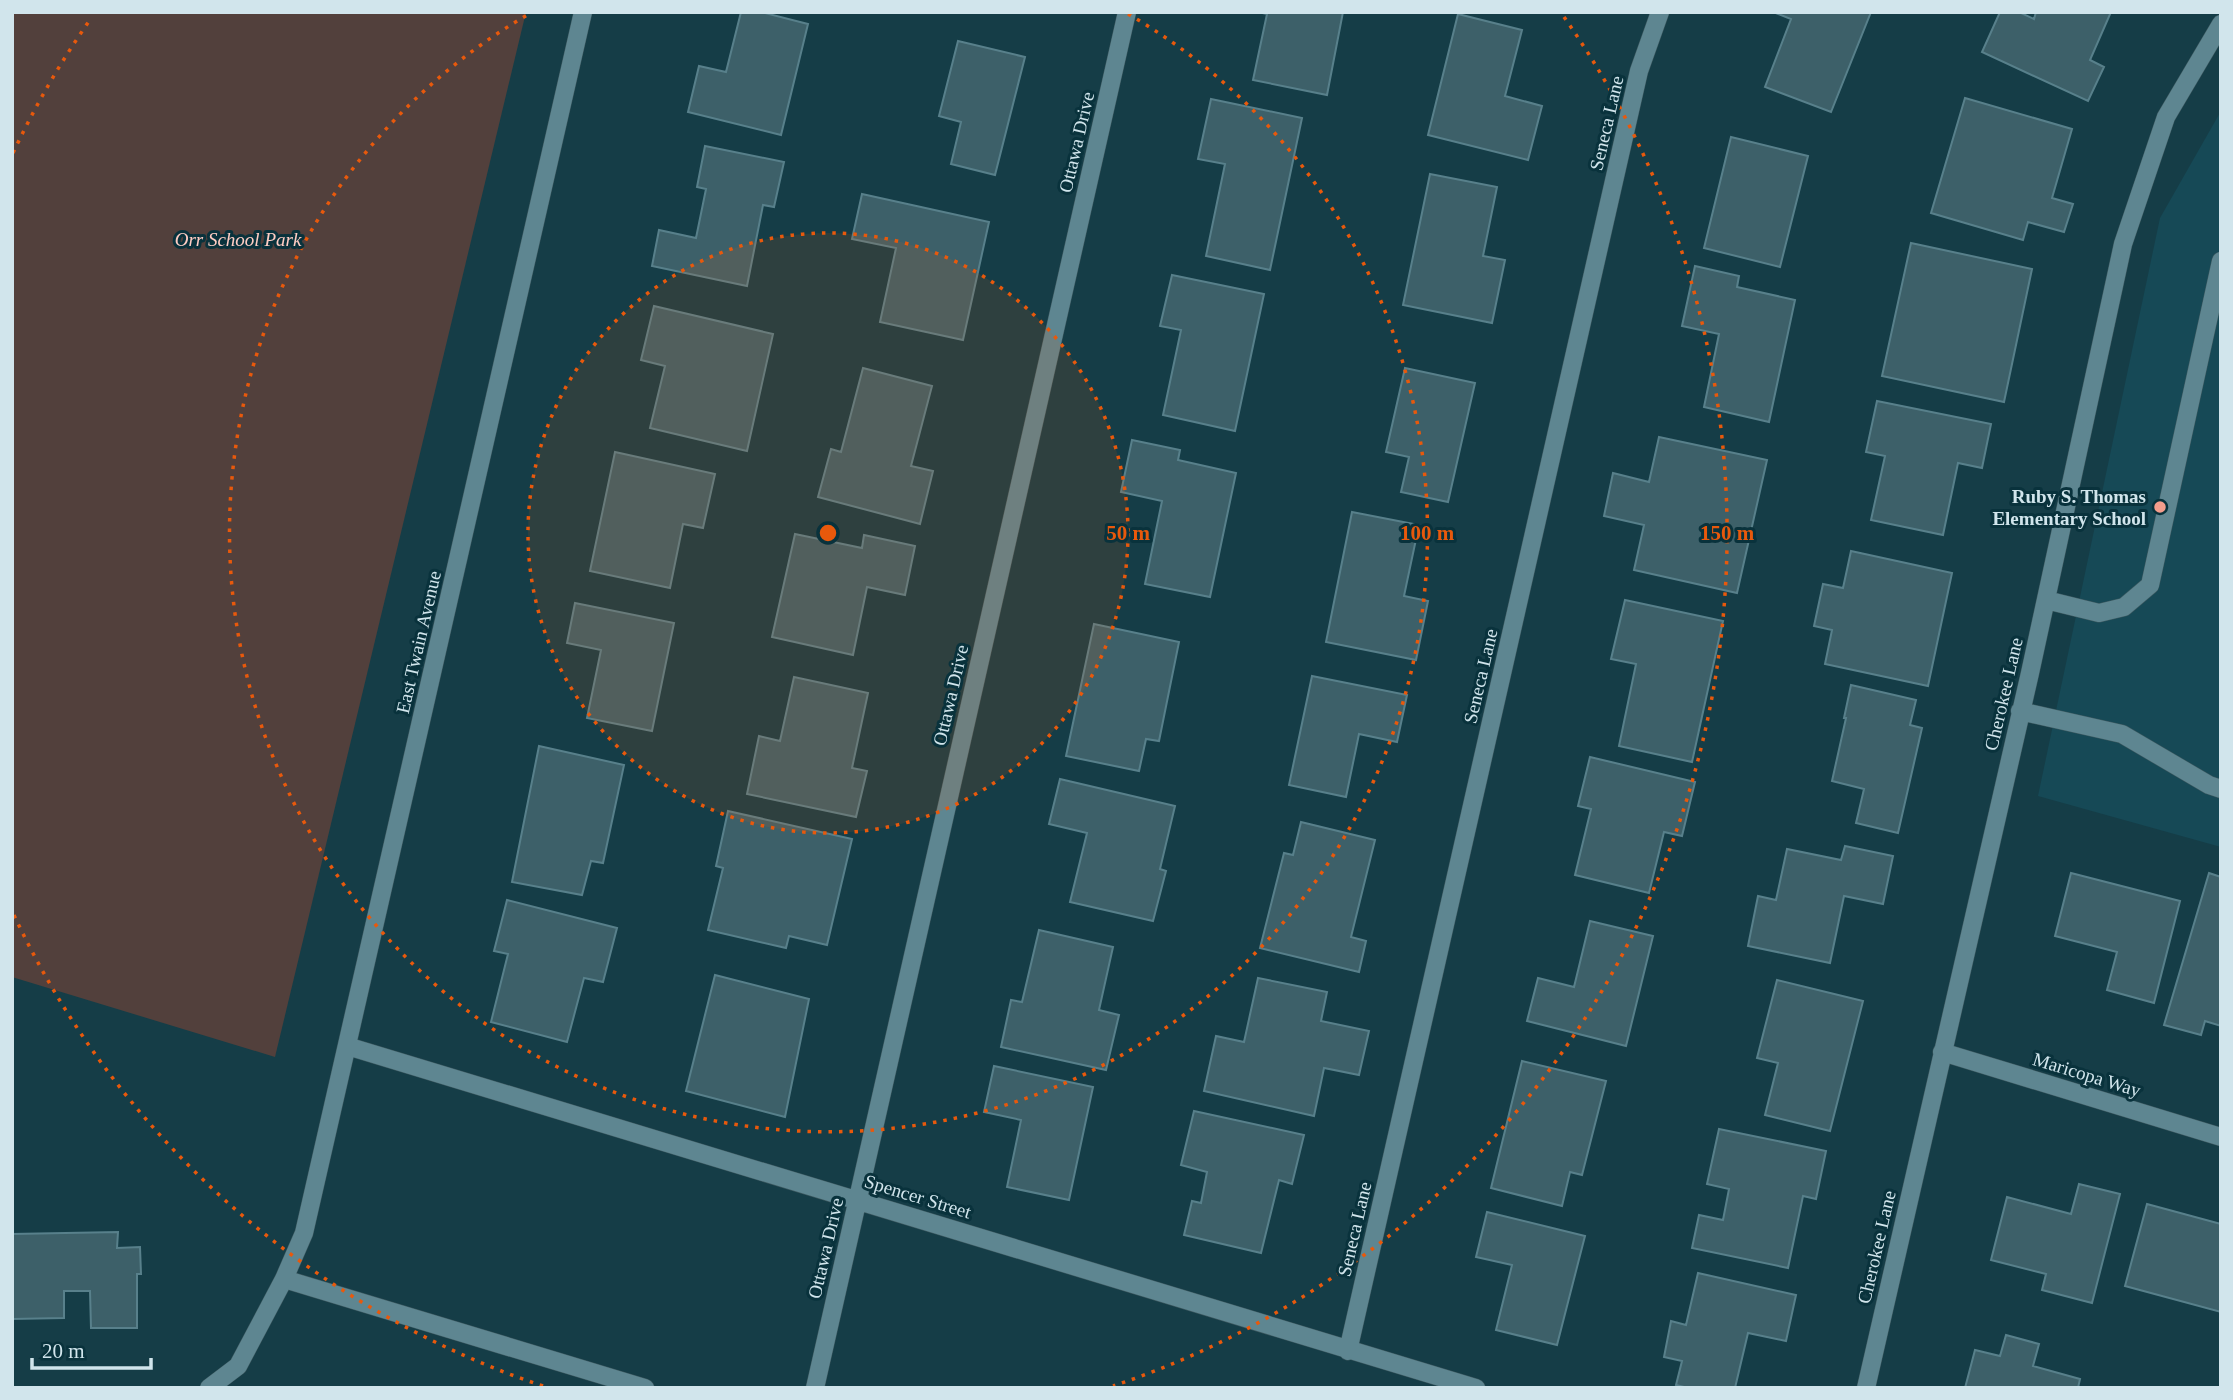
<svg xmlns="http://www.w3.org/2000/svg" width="2233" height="1400" font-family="Georgia,serif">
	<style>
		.built { fill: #164956 }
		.green { fill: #52403c }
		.building { fill: #3d6069; stroke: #58808b; stroke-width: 2 }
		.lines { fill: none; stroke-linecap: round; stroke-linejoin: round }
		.minor-casing { stroke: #3d5960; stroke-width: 19 }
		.minor { stroke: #5e8691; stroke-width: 18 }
		.ring { fill: none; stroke: #e8590c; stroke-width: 3.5; stroke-dasharray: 3.5 7 }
		.poi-dot { fill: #f49d8c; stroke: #09323c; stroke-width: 2.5 }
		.labels { text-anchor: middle; stroke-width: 6; stroke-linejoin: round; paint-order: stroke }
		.street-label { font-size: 19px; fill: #d1e5ec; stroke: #09323c }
		.park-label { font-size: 19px; font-style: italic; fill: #ffcdc3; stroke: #09323c }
		.poi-label { font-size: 19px; font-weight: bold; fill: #d1e5ec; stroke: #09323c; text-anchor: end }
		.centre { fill: #e8590c; stroke: #09323c; stroke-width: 3.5 }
		.ring-label { font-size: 21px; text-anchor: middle; font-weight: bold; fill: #e8590c; stroke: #09323c; stroke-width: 6; stroke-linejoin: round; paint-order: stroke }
	</style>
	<rect width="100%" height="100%" fill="#153d47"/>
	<path class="built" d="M2221,111v736l-183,-51 122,-578z"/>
	<path class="green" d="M12,12h514l-251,1045 -263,-80z"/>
	<path class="building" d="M741,12h20l47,12 -27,111 -93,-23 11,-46 27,6z
		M1258,12h85l-16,83 -74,-15 14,-66z
		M1773,12h98l-40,100 -66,-25 26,-68z
		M2000,12h19l15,7 2,-7h75l-21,48 14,7 -16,34 -106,-49z
		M1458,14l64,16 -17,66 37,10 -14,54 -100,-25z
		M958,41l67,16 -30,118 -44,-11 10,-42 -22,-6z
		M1965,98l107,31 -20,69 21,6 -9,28 -36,-10 -5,18 -92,-27z
		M1211,99l91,19 -32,152 -64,-14 19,-92 -27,-5z
		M1731,137l77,19 -28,111 -76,-19z
		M705,146l79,16 -10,45 -11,-2 -16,81 -95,-20 7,-36 37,8 10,-49 -9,-2z
		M1430,174l67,13 -14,69 22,4 -13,63 -89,-18z
		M862,194l127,28 -26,118 -83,-18 16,-74 -44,-9z
		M1911,243l121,26 -28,133 -122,-26z
		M1695,266l44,10 -2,11 58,13 -26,122 -65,-15 15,-73 -37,-8z
		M1172,275l92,19 -29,137 -72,-16 18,-85 -21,-4z
		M654,306l119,28 -26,117 -97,-23 15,-62 -24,-6z
		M863,368l69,18 -21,80 22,5 -13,53 -102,-27 13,-48 10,3z
		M1405,368l70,15 -27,119 -47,-10 8,-35 -23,-5z
		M1877,401l114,23 -9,44 -24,-5 -15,72 -72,-15 14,-64 -19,-4z
		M1659,437l108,23 -30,133 -103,-23 10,-45 -40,-9 9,-43 36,9z
		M1132,440l48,10 -2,10 58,13 -26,124 -65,-13 17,-83 -41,-9z
		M615,452l100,22 -12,54 -20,-4 -13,64 -80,-17z
		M1352,512l67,13 -15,71 24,5 -12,59 -90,-18z
		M795,534l67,14 2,-13 51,11 -10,49 -38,-8 -14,68 -81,-18z
		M1851,551l101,22 -24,113 -103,-22 7,-34 -18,-4 9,-42 20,4z
		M1625,600l98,21 -31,141 -73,-16 17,-82 -25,-5z
		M575,603l99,20 -22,108 -65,-13 14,-68 -34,-7z
		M1094,624l85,18 -20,99 -13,-2 -7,32 -73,-15z
		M1312,676l95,19 -10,47 -38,-8 -13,63 -57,-12z
		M794,677l74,16 -16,75 15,3 -11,46 -109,-23 12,-58 21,5z
		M1851,685l65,15 -6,25 12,3 -24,105 -42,-10 8,-34 -32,-8 14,-63h-2z
		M539,746l85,19 -21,98 -12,-2 -9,34 -70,-13z
		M1590,757l105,25 -13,54 -18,-4 -15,61 -74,-18 16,-66 -13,-3z
		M1060,779l115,27 -15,63 6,2 -13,50 -83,-19 17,-69 -38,-9z
		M728,811l124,28 -25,106 -38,-9 -3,12 -78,-18 15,-62 -7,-2z
		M1301,822l74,18 -24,97 15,4 -7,31 -99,-24 24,-95 9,2z
		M1845,846l48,10 -10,48 -39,-8 -14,67 -82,-17 10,-50 18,4 11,-51 54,11z
		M2071,873l109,28 -26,102 -47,-13 10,-38 -62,-16z
		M2209,873l12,4v149l-16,-5 -4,14 -37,-10z
		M507,900l110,28 -14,54 -19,-4 -17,64 -76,-20 17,-68 -14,-3z
		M1590,921l63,15 -27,110 -99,-25 11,-43 36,9z
		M1039,930l74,17 -14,63 20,5 -13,55 -105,-23 10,-47 11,2z
		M715,975l94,24 -24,118 -99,-26z
		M1258,978l69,14 -6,29 48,10 -10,44 -35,-7 -10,48 -110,-25 12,-55 28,6z
		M1777,980l86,21 -33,130 -65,-16 13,-52 -21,-5z
		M1522,1061l84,20 -24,94 -12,-3 -8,34 -71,-18z
		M994,1066l99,21 -24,113 -62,-13 14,-67 -37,-8z
		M1194,1111l110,24 -12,49 -13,-4 -18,73 -77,-18 8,-34 9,2 6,-31 -26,-7z
		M1719,1129l107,22 -10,48 -13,-3 -15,72 -96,-20 7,-33 24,5 6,-31 -22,-5z
		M2079,1184l41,10 -28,109 -50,-13 4,-16 -55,-14 16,-63 64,17z
		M2147,1204l74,20v88l-96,-26z
		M1487,1212l98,24 -28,109 -61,-15 16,-65 -36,-8z
		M118,1232l-1,16 23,-1 1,27h-4v54h-46l-1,-37h-26v27l-52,1v-85z
		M1698,1273l98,22 -10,46 -38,-8 -13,55h-47l-12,-3 6,-24 -18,-4 7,-36 15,4z
		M2006,1335l33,9 -6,22 47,13 -2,9h-113l10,-38 25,6z"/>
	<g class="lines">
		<defs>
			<path id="minor" d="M2046,600l53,13 25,-6 26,-22 71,-324
				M2020,711l102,23 87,51 12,4
				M347,1046l1129,342
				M1942,1052l279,85
				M284,1279l361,109
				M1348,1351l291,-1280 21,-59
				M209,1388l29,-22 46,-87 20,-46 279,-1221
				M815,1388l312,-1376
				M1866,1388l164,-715 93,-429 43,-127 55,-93"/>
		</defs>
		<use href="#minor" class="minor-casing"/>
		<use href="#minor" class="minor"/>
	</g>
	<circle cx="828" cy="533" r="300" fill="#e8590c" fill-opacity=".12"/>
	<g class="ring">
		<circle cx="828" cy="533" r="300"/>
		<path d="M1128 14A599 599 0 1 1 529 14"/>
		<path d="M543 1386A899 899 0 0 1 13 913M13 153A899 899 0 0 1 92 17M1564 17A899 899 0 0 1 1113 1386"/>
	</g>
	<circle class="poi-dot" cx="2160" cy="507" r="7"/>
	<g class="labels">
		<g class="street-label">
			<text transform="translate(1606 123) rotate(-77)" y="7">Seneca Lane</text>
			<text transform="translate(1076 142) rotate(-77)" y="7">Ottawa Drive</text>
			<text transform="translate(418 642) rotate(-77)" y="7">East Twain Avenue</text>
			<text transform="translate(1480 676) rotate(-77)" y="7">Seneca Lane</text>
			<text transform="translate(2003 694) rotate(-77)" y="7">Cherokee Lane</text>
			<text transform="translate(950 695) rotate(-77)" y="7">Ottawa Drive</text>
			<text transform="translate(2087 1074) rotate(17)" y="7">Maricopa Way</text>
			<text transform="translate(918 1196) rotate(17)" y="7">Spencer Street</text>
			<text transform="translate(1354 1229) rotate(-77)" y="7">Seneca Lane</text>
			<text transform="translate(1876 1247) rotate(-77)" y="7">Cherokee Lane</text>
			<text transform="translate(825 1248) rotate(-77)" y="7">Ottawa Drive</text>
		</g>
		<g class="park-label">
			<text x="238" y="246">Orr School Park</text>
		</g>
		<g class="poi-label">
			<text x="2146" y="503">Ruby S. Thomas<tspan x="2146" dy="22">Elementary School</tspan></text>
		</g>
	</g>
	<circle cx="828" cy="533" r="10" class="centre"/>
	<g class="ring-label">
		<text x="1128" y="540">50 m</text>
		<text x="1427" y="540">100 m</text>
		<text x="1727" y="540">150 m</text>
	</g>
	<rect width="2233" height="1400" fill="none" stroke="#d1e5ec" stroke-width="28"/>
	<path d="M32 1358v10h119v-10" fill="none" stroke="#d1e5ec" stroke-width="3.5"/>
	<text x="42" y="1358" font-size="21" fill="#d1e5ec" stroke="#09323c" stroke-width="5" paint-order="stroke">20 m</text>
</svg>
